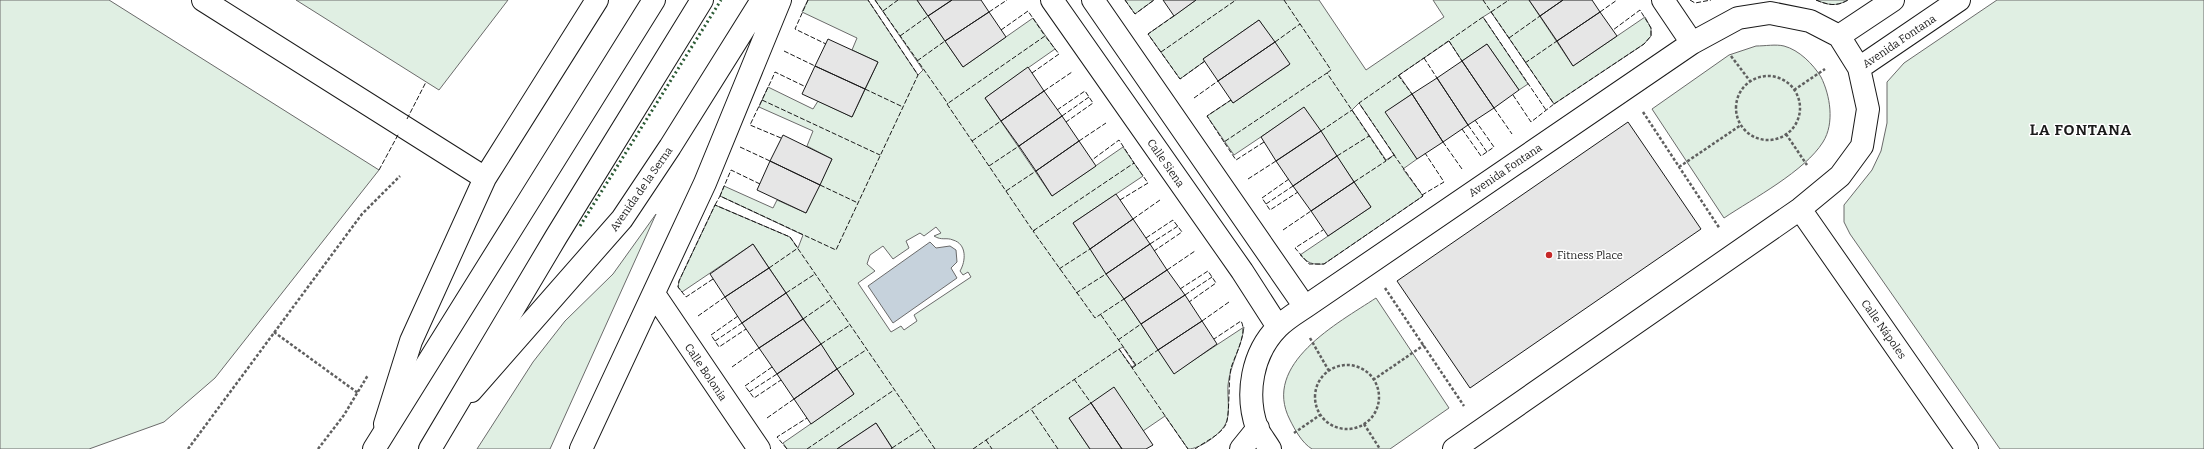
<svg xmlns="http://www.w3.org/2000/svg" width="2204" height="449" font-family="Bitter,serif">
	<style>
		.green { fill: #e0efe3; stroke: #6a6a6a; fill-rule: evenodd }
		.water { fill: #c6d2dc; stroke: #6a6a6a }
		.building { fill: #e6e6e6; stroke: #1a1a1a }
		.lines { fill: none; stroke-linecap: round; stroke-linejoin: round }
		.street-casing { stroke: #1a1a1a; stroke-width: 24 }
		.primary-casing { stroke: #1a1a1a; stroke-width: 24 }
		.path { stroke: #5f5f5f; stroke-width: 2.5; stroke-dasharray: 3 2; stroke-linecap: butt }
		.street { stroke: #fff; stroke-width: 22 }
		.primary { stroke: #fff; stroke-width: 22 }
		.hedge { stroke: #2b5a34; stroke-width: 3; stroke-dasharray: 2 3; stroke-linecap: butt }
		.fence { stroke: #1a1a1a; stroke-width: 1; stroke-dasharray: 5 2; stroke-linecap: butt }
		.poi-dot { fill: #c62828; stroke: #fff; stroke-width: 1.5 }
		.labels { text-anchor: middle; stroke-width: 3; stroke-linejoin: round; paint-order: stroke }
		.street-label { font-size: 11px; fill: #1a1a1a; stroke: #fff }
		.poi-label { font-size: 11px; fill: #1a1a1a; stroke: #fff; text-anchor: start }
		.district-label { font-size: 15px; font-weight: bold; letter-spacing: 1px; fill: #1a1a1a; stroke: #fff }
	</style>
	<rect width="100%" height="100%" fill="#fff"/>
	<path class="green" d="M0,0h109l270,170 -164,208 -51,44 -75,27h-89z
		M296,0h212l-69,90z
		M808,0h60l50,75 5,-5 -48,-70h42l46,67 70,-49 22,31 -70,49 67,98 71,-49 20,29 -70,47 101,150 70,-46c-2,19 -14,38 -16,58 -1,12 3,30 -3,40 -6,10 -25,24 -37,24l-23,-33 -22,15 -74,-13 21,31h-197l-17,-26 -39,26h-50l-4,-6 71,-49 -101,-150 -71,48 -4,-5 1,-6 36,-76 75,32 8,11 5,-13 -83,-39 4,-10 49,22 4,-8 29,13 26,-54 -25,-13 6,-15 -54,-24 9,-20 45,22 5,-8 34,16 26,-55 -26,-12 5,-12 -55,-26zM936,227l5,6 -7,3c8,5 12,1 19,4 14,4 13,21 7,31l3,4 5,-3 3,5 -57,38 3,6 -13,9 -3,-4 -10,6 -33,-49 17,-12 -8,-7 3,-9 13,-9 10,13 16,-11 -3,-7 14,-8 4,3zM1123,347l12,18 -3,2 -13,-18z
		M1125,0h29l-19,14z
		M1196,0h123l47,70 78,-53 -11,-17h96l44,66 72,-49 6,11v8l-7,8 -90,60 -63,-92 -8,5 45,67 -9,6 -32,-46 -25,17 -13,-20 -50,34 13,19 -26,18 31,47 -14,10 20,27 -99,68c-12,1 -16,-1 -24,-9l71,-48 -67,-99 -70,47 -27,-39 24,-16 2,3 56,-38 -30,-45 -56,39 2,2 -25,18 -32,-45zM1359,103l35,52 -8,5 -34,-50z
		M1816,0h32c-12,7 -20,5 -32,0z
		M1997,0h207v449h-204l-150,-215 -6,-12v-17l28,-35 9,-19 6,-28v-41l17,-19z
		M1756,46c9,0 20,-2 28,0 15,4 29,18 37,31 9,18 14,46 2,65 -18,29 -69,56 -99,76l-72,-109 77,-54z
		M656,214l-106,235h-73l56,-87 32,-41 48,-47z
		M1376,298l73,110 -59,41h-78c-10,-6 -17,-19 -22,-29 -29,-56 48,-97 86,-122z"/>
	<path class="water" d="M930,242l6,6 14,-2 6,4 1,12 -6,6 6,10 -64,45 -25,-37z"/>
	<path class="building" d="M917,0h35l-24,16z
		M952,0h29l8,12 -44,29 -17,-25z
		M1163,0h33l-22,16z
		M1529,0h34l-23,16z
		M1563,0h29l8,12 -43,29 -17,-25z
		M989,12l17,25 -43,30 -18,-26z
		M1600,12l17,24 -44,30 -16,-25z
		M1259,20l16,22 -57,39 -15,-22z
		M828,39l50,23 -13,27 -50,-23z
		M1275,42l15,22 -57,39 -15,-22z
		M1487,44l32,46 -25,18 -32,-47z
		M1462,61l32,47 -26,17 -31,-47z
		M815,66l50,23 -13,28 -50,-23z
		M1028,67l16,24 -43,30 -16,-23z
		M1437,78l31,47 -25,17 -31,-48z
		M1044,91l18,25 -43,30 -18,-25z
		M1412,94l31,48 -26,17 -32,-47z
		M1304,107l17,24 -45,30 -15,-24z
		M1062,116l17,25 -43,30 -17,-25z
		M1628,122l73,107 -231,159 -73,-107z
		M1321,131l16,25 -44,30 -17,-25z
		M783,135l49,24 -12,26 -50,-24z
		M1079,141l17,25 -44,30 -16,-25z
		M1337,156l17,26 -43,29 -18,-25z
		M770,161l50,24 -14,28 -49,-23z
		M1354,182l17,25 -43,29 -17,-25z
		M1116,194l17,25 -43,30 -17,-26z
		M1133,219l17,25 -44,30 -16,-25z
		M753,244l16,24 -44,29 -15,-23z
		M1150,244l17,26 -43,29 -18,-25z
		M769,268l17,25 -44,30 -17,-26z
		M1167,270l18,25 -44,29 -17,-25z
		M786,293l17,26 -44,29 -17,-25z
		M1185,295l17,26 -44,29 -17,-26z
		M803,319l18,25 -44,30 -18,-26z
		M1202,321l15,23 -43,30 -16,-24z
		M821,344l16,25 -43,30 -17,-25z
		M837,369l17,25 -43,30 -17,-25z
		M1114,387l39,58 -7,4h-24l-31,-46z
		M1091,403l31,46h-32l-21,-31z
		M876,423l16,25 -1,1h-54z"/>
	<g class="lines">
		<defs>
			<path id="street" d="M203,0l282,178
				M1052,0l190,271 36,56
				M1093,0l212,307
				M1663,0l29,43
				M1839,36l54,-36
				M1859,68l100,-68
				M1800,209l167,240
				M654,294l105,155
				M471,391l151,-172 48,-72 92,-147
				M385,424l26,-83 74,-163 112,-178
				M581,449l124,-266 75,-183
				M1241,449l17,-21
				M1270,449c-4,-7 -10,-14 -13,-21 -12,-34 -5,-75 21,-101 8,-8 18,-14 27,-20l387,-264 46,-25 32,-5 40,8 29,15 20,32 9,41 -6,37 -22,30 -40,33 -346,240"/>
			<path id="primary" d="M374,449l280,-449
				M430,449l126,-212 146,-237"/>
		</defs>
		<use href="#street" class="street-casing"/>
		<use href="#primary" class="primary-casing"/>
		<path class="path" d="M1731,56l19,25
			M1736 108a32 32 0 1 1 64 0a32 32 0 1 1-64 0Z
			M1794,90l31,-21
			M1643,112l77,117
			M1786,134l21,31
			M1679,167l62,-42
			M1385,288l79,118
			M274,332l84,61
			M1310,338l19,33
			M1315 397a32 32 0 1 1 64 0a32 32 0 1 1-64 0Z
			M1373,380l51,-35
			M1364,424l16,25
			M1294,433l26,-18
			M188,449l174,-235 38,-38
			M318,449l26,-34 24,-40"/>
		<use href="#street" class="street"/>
		<use href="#primary" class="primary"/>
		<path class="hedge" d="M580,226l141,-226"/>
		<path class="fence" d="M808,0l-13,29 31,15
			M875,0l73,104
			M1125,0l10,14 19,-14
			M1284,0l47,70 -4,3
			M1483,0l71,104 90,-60 7,-8v-8l-11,-18 -27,20
			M1690,0l5,3 16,-3
			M1816,0c12,5 20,7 32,0
			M883,11l15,-11
			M989,12l18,-12
			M1491,12l18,-12
			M1600,12l17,-12
			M1174,16l-26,18 32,45 25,-18
			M1001,30l27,-19 17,25
			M900,36l28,-20
			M1509,38l31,-22
			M1449,41l13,20
			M1275,42l25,-18
			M784,51l31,15
			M1161,52l75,-52
			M1424,58l13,20
			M917,61l28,-20
			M1525,63l32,-22
			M1032,73l27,-19 -14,-18 -98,68 86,127 101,-68 -15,-23 -27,20
			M1398,75l14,19
			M865,89l38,18
			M1044,91l28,-19
			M1513,95l18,27 23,-18
			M1194,98l24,-17
			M762,100l118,55
			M1494,108l18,26
			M1057,110l28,-19 8,12 -27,19
			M1062,116l27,-19
			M407,119l19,-37
			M1468,125l19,27
			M1462,129l19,27 13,-9 -19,-27
			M1321,131l31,-21
			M781,138l-31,-13 22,-46 3,-7 31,15
			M972,141l29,-20
			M1079,141l27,-18
			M1224,142l-17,-26 24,-16
			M1264,142l-28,18 -12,-18 103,-69 59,88 8,-6 29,41 -99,68h-15l-14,-16 28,-18
			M1443,142l19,27
			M740,147l30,14
			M1337,156l32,-20
			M1395,156l-36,-53 124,-86 63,93
			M989,166l30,-20
			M379,170l20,-37
			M1248,179l28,-18
			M1289,179l-27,19 8,12 28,-18
			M1354,182l32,-21
			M760,184l-29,-14 -11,26 116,54 82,-175 -50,-75
			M820,185l38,18
			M1006,191l30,-20
			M1422,195l22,-13 -19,-29
			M1120,200l28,-17 -14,-20 -1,1
			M1266,204l27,-18
			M715,205l5,-9
			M1133,219l27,-19
			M1035,230l-2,1 62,87 29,-19
			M1283,230l28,-19
			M1146,238l27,-18 9,12 -28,19
			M1150,244l28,-18
			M769,268l29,-20
			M1059,269l31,-20
			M1167,270l28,-19
			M713,279l-27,18 -8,-10 1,-6 36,-76 75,32 145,212
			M1180,289l28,-18 8,12 -27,19
			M786,293l29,-19
			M1076,293l30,-19
			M1185,295l27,-18
			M1101,315l35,50
			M698,316l27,-19
			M738,316l-27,19 8,12 27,-18
			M803,319l29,-20
			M1202,321l27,-19
			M1118,340l23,-16
			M715,341l27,-18
			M821,344l29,-19
			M732,367l27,-19
			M772,367l-27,19 9,12 27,-18
			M1132,368l26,-18
			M837,369l29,-19
			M1074,379l17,24
			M749,392l28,-18
			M767,418l27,-19
			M986,440l6,9
			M892,448l29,-19
			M787,449l-10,-12 30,-19
			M807,449l87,-59
			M973,449l58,-40
			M1058,449l-27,-40 88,-60 69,100
			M1195,449c9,-7 26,-14 31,-25 4,-9 2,-42 5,-56 4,-13 17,-35 10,-47l-27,18"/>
	</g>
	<circle class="poi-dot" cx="1549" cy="255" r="4"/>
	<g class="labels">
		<g class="street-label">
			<text transform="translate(1899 41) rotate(-34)" y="4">Avenida Fontana</text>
			<text transform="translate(1166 163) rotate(55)" y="4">Calle Siena</text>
			<text transform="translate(1505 170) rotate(-34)" y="4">Avenida Fontana</text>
			<text transform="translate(641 189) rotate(-55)" y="4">Avenida de la Serna</text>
			<text transform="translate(1884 329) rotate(55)" y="4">Calle Nápoles</text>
			<text transform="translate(706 372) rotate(56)" y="4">Calle Bolonia</text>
		</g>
		<g class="poi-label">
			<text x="1557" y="259">Fitness Place</text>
		</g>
		<g class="district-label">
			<text x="2081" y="135">LA FONTANA</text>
		</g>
	</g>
</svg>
